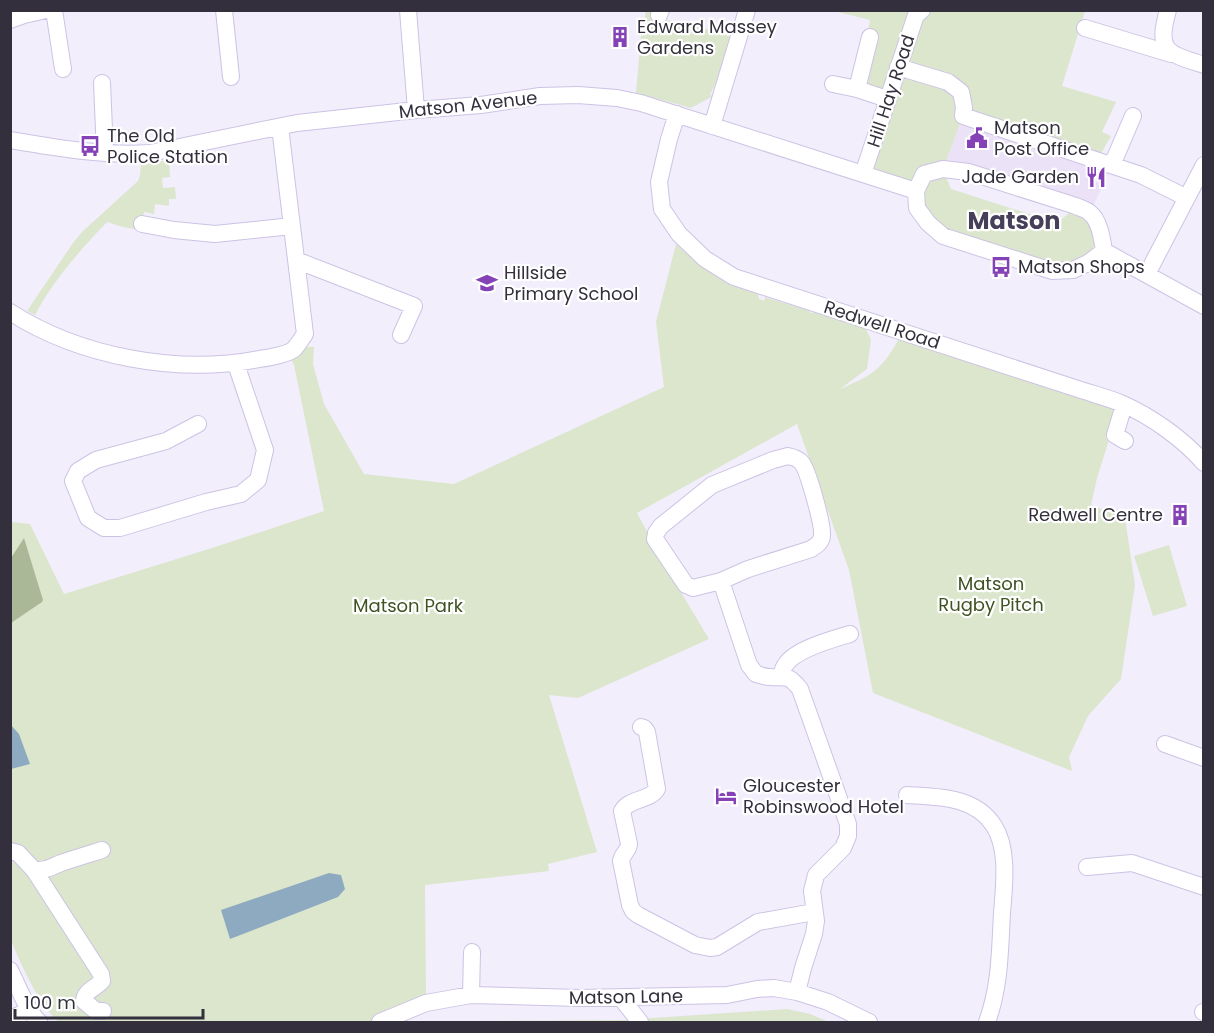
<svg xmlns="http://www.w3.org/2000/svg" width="1214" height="1033" font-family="Poppins,sans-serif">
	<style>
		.commercial { fill: #ece2f7 }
		.green { fill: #dbe6cd }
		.forest { fill: #aab898 }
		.water { fill: #8daac1 }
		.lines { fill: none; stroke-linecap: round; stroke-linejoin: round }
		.minor-casing { stroke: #ccc3e4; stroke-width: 18 }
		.minor { stroke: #fff; stroke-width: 16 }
		.labels { text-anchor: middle; stroke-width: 4.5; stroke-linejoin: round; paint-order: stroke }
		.poi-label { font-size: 18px; fill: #332f3c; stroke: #fff; text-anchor: start }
		.street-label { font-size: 18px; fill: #332f3c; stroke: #fff }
		.park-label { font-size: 18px; fill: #3f5221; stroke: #fff }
		.district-label { font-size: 24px; font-weight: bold; fill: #473f59; stroke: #fff }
	</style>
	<rect width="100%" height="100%" fill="#f2eefc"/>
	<path class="commercial" d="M963,116l149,49 -22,48 -147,-44z"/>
	<path class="green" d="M646,11l8,2 9,6 37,8 31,10 -15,45 -6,13 3,1 -22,12 -55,-15 5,-58z
		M834,11h251l-23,75 54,16 -14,30 9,4 -12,21 -136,-41 -20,53 -27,22 -53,-17 24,-75 -30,-10 13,-69z
		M169,160l1,17 -8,1 1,10 12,-1 1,12h-7v7l-14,-2 -1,10 -10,-2 -3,18 -18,-3 -16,-5c-26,27 -55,60 -72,93l-8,-4 46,-68 9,-11 56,-51 2,-6 1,-10 6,-2z
		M944,172l7,17 106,34 17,-14 17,13 4,21 -3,9 -15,11 -23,1 -108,-34 -27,-28 4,-18z
		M676,244l28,25 24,15 30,10 1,5 5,2 1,-4 45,14v1l2,1 3,-1 51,17 5,11 -4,29 -27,20c33,-14 41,-19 59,-50l214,68 1,17 -17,54 -6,27 34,13 10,67 -14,94 -33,37 -19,41 3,14 -199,-78 -24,-123 -52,-146 -160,89 33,61 39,65 -131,59 -29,-3 48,157 -49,12 1,7 -124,14 1,110 -57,27h-310c-19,-15 -39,-59 -48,-82v-418l19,2 34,70 148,-46 112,-37 -30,-146 -4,-8 16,-10h8l-1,17 11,40 40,70 90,10 210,-97 -8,-65z
		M1169,545l18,61 -34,10 -19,-60z
		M787,1009l23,5 19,8h-353l5,-1 141,-1z"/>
	<path class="forest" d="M24,538l19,62 -1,2 -31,21v-65z"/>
	<path class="water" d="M10,724l9,10 11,30 -19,5z
		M329,873l12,2 4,14 -7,8 -108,42 -9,-29z"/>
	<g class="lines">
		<defs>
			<path id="minor" d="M54,10l9,59
				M224,10l7,67
				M408,10l8,100
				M1168,10c-12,42 -1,43 36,55
				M659,15l2,-5
				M10,20l14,-5 22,-5
				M1085,28l86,26
				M870,37l-13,52 30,10
				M898,67l50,15 13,10 3,15 -1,9 178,59 46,23
				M102,83l3,70
				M833,84l24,5
				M677,114l-8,25 -10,43 3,27 17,25 26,25 29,18 344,112c15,5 31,9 45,15 29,13 60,35 81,59
				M712,126l35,-116
				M10,140c47,8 93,16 140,13l147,-30 119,-13 65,-5 59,-9 38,-1 39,3 24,5 275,88
				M1112,165l21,-49
				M863,174l53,-159 6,-5
				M142,224l32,6 41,4 77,-8
				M1104,251l-16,12 -15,7 -21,1 -109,-35 -15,-13 -11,-15 -1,-17 8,-17 19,-5 26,3 107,34c4,2 11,4 14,7 10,8 12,26 14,38l100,55
				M296,260l118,46 -13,29
				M1147,274l57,-109
				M10,312c70,45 168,63 249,47 9,-1 30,-5 35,-10 4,-4 8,-11 11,-15l-25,-207
				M1124,405l-9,30 10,6
				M198,424l-32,17 -70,19 -18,11 -5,10 15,37 16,10h16l86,-26 35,-8 17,-14 7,-30 -29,-86
				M788,456c5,1 10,3 13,6 7,7 22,63 21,73 0,7 -5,10 -11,14l-63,20 -27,12 -28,7 -7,-3 -31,-46 1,-6 5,-7 51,-41 61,-25z
				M721,581l28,84 7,9c4,1 9,3 14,3 17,1 18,-3 30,12l48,135v12l-5,12 -27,27 -4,16 4,30 -2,13 -11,34 -6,24
				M781,677c1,-5 2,-10 5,-13 10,-15 47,-25 64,-30
				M641,727l3,1 3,4 10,57c-7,12 -28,9 -35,22l7,33c0,6 -7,10 -8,17l9,44 3,6 5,4 57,30 15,3 7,-1 41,-25 56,-10
				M1165,744l39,14
				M907,795c31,2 68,1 87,31 15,23 10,61 8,87 -2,37 -2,74 -15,109
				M10,851l8,2 16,17 67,104 1,7c-7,8 -17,9 -18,20l12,10h7
				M1087,867l45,-4 72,24
				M34,870c11,1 17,-3 27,-7 14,-5 28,-9 41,-13
				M10,970c8,16 17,41 29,52
				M471,995l1,-43
				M621,998l19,24
				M1203,1012h1
				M10,1019l20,-9
				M380,1022l46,-19 45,-8 108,3 148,-3 30,-6 17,-1 23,4 31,10 41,20"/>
		</defs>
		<use href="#minor" class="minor-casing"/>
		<use href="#minor" class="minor"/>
	</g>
	<defs>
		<symbol id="building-bare" viewBox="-9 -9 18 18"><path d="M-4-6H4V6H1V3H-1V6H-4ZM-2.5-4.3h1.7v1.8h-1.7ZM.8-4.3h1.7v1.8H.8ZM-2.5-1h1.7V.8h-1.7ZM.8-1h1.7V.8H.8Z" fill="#8542b6" stroke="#fff" stroke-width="2.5" paint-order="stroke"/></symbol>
		<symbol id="civic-bare" viewBox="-9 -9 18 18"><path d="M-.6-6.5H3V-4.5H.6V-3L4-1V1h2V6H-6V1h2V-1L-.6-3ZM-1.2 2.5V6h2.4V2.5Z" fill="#8542b6" stroke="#fff" stroke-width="2.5" paint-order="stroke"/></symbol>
		<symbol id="bus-bare" viewBox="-9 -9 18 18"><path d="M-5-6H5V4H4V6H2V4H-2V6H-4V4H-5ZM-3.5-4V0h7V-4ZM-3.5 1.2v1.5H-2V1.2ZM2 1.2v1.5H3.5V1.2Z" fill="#8542b6" stroke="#fff" stroke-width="2.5" paint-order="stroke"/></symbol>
		<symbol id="restaurant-bare" viewBox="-9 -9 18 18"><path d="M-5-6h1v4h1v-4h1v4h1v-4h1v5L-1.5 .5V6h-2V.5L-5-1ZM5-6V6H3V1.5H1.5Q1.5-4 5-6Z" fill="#8542b6" stroke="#fff" stroke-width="2.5" paint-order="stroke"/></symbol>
		<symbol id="school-bare" viewBox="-9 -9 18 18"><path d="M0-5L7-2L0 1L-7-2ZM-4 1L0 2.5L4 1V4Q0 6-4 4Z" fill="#8542b6" stroke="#fff" stroke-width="2.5" paint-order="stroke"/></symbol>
		<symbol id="hotel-bare" viewBox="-9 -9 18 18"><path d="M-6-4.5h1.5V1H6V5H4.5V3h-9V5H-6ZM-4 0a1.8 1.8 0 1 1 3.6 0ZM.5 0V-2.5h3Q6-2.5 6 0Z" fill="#8542b6" stroke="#fff" stroke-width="2.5" paint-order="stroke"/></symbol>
	</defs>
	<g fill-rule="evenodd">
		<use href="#building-bare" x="605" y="22" width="30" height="30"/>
		<use href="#civic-bare" x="962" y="123" width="30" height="30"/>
		<use href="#bus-bare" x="75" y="131" width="30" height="30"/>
		<use href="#restaurant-bare" x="1081" y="162" width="30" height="30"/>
		<use href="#bus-bare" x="986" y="252" width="30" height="30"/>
		<use href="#school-bare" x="472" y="268" width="30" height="30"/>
		<use href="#building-bare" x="1165" y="500" width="30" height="30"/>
		<use href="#hotel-bare" x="711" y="781" width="30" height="30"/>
	</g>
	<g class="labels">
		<g class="poi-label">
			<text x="637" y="33">Edward Massey<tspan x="637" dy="21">Gardens</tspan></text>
			<text x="994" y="134">Matson<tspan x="994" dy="21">Post Office</tspan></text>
			<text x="107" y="142">The Old<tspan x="107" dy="21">Police Station</tspan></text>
			<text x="1079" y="183" text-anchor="end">Jade Garden</text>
			<text x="1018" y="273">Matson Shops</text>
			<text x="504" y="279">Hillside<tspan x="504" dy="21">Primary School</tspan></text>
			<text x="1163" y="521" text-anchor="end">Redwell Centre</text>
			<text x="743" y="792">Gloucester<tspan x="743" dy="21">Robinswood Hotel</tspan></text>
		</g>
		<g class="street-label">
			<text transform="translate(891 91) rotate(-72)" y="6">Hill Hay Road</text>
			<text transform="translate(468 105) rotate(-6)" y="6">Matson Avenue</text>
			<text transform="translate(882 325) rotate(18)" y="6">Redwell Road</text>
			<text transform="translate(626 997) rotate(-1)" y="6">Matson Lane</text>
		</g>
		<g class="park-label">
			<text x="991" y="590">Matson<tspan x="991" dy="21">Rugby Pitch</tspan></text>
			<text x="408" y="612">Matson Park</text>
		</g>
		<g class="district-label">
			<text x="1014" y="229">Matson</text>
		</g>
	</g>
	<rect width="1214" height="1033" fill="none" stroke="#332f3c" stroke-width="24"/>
	<path d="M15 1009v9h188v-9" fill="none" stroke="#332f3c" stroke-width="3"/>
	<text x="24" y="1009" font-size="18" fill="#332f3c" stroke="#ffffff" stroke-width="4.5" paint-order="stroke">100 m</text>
</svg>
